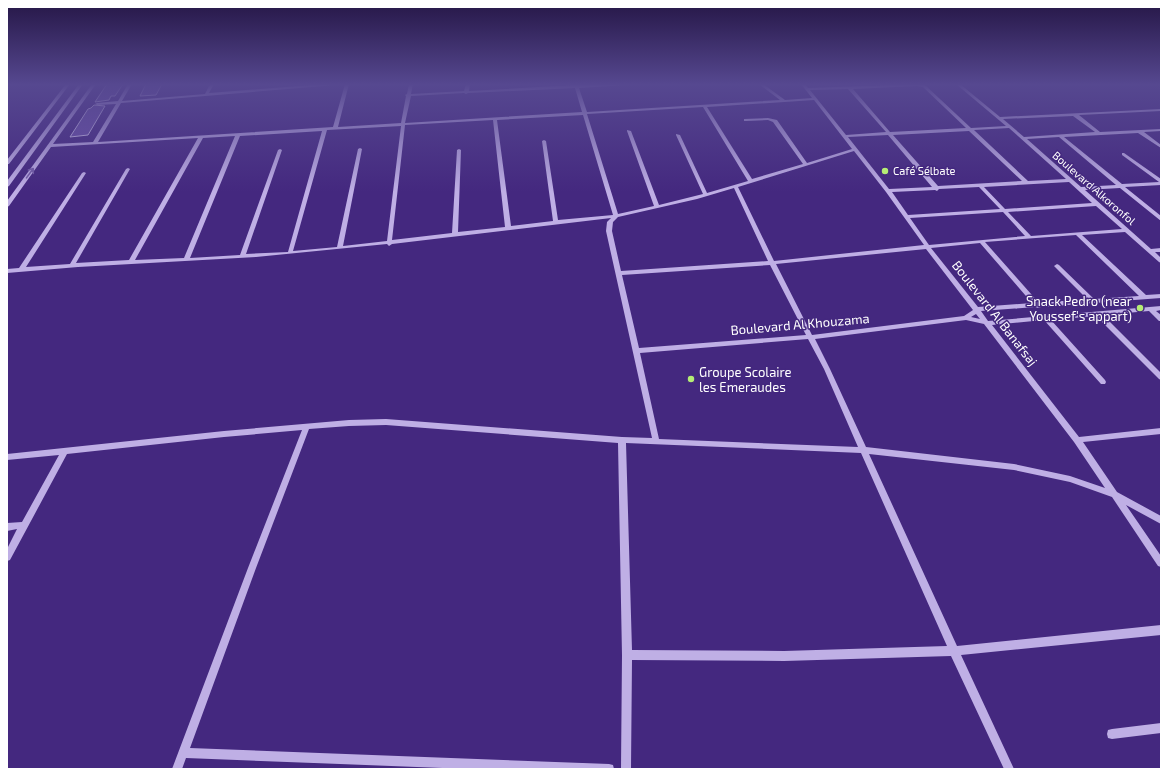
<svg xmlns="http://www.w3.org/2000/svg" width="1168" height="776" font-family="'Exo 2',sans-serif">
	<style>
		.building { fill: #6b50a8; stroke: #dcd1f4 }
		.lines { fill: none; stroke-linecap: round; stroke-linejoin: round }
		.minor { fill: #bfafe5; fill-rule: evenodd }
		.oneway { stroke: #755ea8 }
		.poi-dot { fill: #b5ed75; stroke: #44287f; stroke-width: 1.5 }
		.labels { text-anchor: middle; stroke-width: 3; stroke-linejoin: round; paint-order: stroke }
		.far-poi-label { font-size: 11px; fill: #fff; stroke: #44287f; text-anchor: start }
		.far-street-label { font-size: 11px; fill: #fff; stroke: #44287f }
		.poi-label { font-size: 13px; fill: #fff; stroke: #44287f; text-anchor: end }
		.street-label { font-size: 13px; fill: #fff; stroke: #44287f }
	</style>
	<rect width="100%" height="100%" fill="#44287f"/>
	<path class="building" d="M107,84h16l-8,12h-4l-2,4 -14,2z
		M146,84h16l-6,11 -16,1z
		M94,105l11,1 -17,29 -18,2 18,-28 3,-1z"/>
	<g class="lines">
		<path class="minor" d="M66,84h4l-61,80h-2v-4z
			M79,84h4l-74,102 -2,1v-6z
			M92,84h4l-43,60 40,-2 23,-38 -19,1 -2,-1 2,-1 21,-2 10,-17h4l-10,17 83,-7 5,-10h4l-5,9 115,-9h14l-2,1 -215,18 -23,39 235,-15 12,-43h4l-11,43 63,-4 5,-27 -1,-1 2,-1 2,-10h4l-2,10 53,-3 2,-7h4l-1,7 105,-6v-1h4v1l50,-1 -2,1 -47,3 8,24 193,-12 -21,-16h4l22,16 27,-2 -11,-14h4l3,4 109,-4 8,1 46,43 35,-2 -50,-42h4l40,33 161,-8v2l-82,4 21,17 61,-3v2l-17,1 17,13v3l-23,-15 -74,4 58,47 37,-2 -37,-27v-2h2l37,26v6l-36,2 36,29v5l-41,-33 -35,2 66,59 10,-1v4h-6l6,6v5l-2,-1 -34,-30 -43,3 64,60 15,-1v4l-120,9 -3,1 -3,-1 -54,4 7,10 173,-15v4l-5,1 5,4v6h-2l-10,-10 -46,4 58,58v7l-2,-1 -63,-63 -45,4 54,60 1,2 -1,2h-4l-57,-64 -52,5 87,112 82,-9v6l-78,8 34,50 44,24v8l-35,-19 35,51v11l-3,-1 -46,-69 -42,-15 -56,-12 -145,-16 88,192 204,-21v10l-200,20 53,114h-10l-53,-113 -167,5 -152,-1 -1,109h-10l1,-114 -4,-212 -232,-18 -37,1 -40,3 -53,139 -66,180 419,16 4,1 1,4h-146l-282,-11 -4,11h-10l76,-201 54,-138 -78,7 -157,17 -57,106 -3,1v-12l10,-20 -10,2v-8l15,-1 37,-67 -52,5v-6l217,-23 125,-11 37,-1 236,18 30,1 -46,-207 1,-9 4,-4 -219,26 -3,2 -2,-2 -131,13 -178,10 -71,6v-4l12,-1 63,-95 2,-1 2,1 -60,94 44,-3 56,-95 2,-1 2,1 -54,94 53,-3 69,-122 -147,9 -42,59 -2,1v-6zM917,86l6,1 43,41 -76,4 -37,-43zM575,88l7,24 -177,11 6,-27 53,-3 2,1 2,-1zM848,89l38,43 -40,3 -36,-45zM814,100l38,49 -45,14 -30,-43 -9,-2 -24,1v2h2l22,-1 5,2 30,42 -51,15 -45,-72zM703,107l45,74 -41,12 -27,-58 -4,-1v1l27,59 -44,11 -28,-74 -4,-1v1l27,75 -36,8 -31,-100zM583,115l30,100 -55,5 -12,-79 -2,-1 -2,1 11,80 -42,5 -14,-106zM1073,116l22,16 -71,5 -21,-18zM493,120l12,107 -47,5 3,-82 -2,-1 -2,1 -5,83 -60,7 13,-115zM401,126l-14,115 -44,5 19,-97 -2,-1 -2,1 -21,98 -44,4 34,-121zM1009,128l57,51 -38,2 -54,-51zM322,131l-34,121 -42,2 36,-104 -2,-1 -2,1 -38,105 -50,3 50,-122zM969,131l53,50 -84,5 -45,-51zM888,135l44,52 -43,2 -41,-52zM235,136l-51,122 -49,2 68,-122zM1059,137l57,48 -35,2 -54,-48zM854,151l32,41 38,53 -150,16 -36,-74zM1069,182l23,21 -87,6 -21,-22zM979,187l21,22 -92,6 -16,-23 43,-2 2,1 2,-2zM734,188l34,73 -147,10 -9,-40 1,-9 5,-5 79,-18zM1096,206l26,23 -91,7 -23,-24zM1003,212l22,24 -96,9 -19,-27zM1076,235l63,61 -45,3 -35,-34 -2,-1 -3,2 33,33 -48,4 -54,-61zM980,243l52,60 -54,4 -47,-59zM926,249l47,61 -9,6 -152,19 -36,-71zM770,265l36,70 -167,13 -17,-73zM976,314l4,5 -9,-2zM966,320l18,4 90,118 31,46 -35,-12 -56,-12 -148,-17 -36,-78 -15,-30zM808,339l16,30 34,78 -199,-8 -19,-86zM626,443l235,10 86,193 -163,5 -152,-1z
			M1161,723v10l-49,6 -4,-1 -1,-4 1,-4 4,-1z"/>
	</g>
	<defs><path id="oneway-shaft" d="M-6 0H5M1.5-3L5.5 0L1.5 3" fill="none" stroke-width="1.6" stroke-linecap="round" stroke-linejoin="round"/></defs>
	<use class="oneway" href="#oneway-shaft" transform="translate(30 173) rotate(-54)"/>
	<linearGradient id="sky" x2="0" y2="1"><stop stop-color="#251646"/><stop offset="0.44" stop-color="#564890"/><stop offset="1" stop-color="#564890" stop-opacity="0"/></linearGradient>
	<rect width="1168" height="192" fill="url(#sky)"/>
	<g class="poi-dot">
		<circle cx="885" cy="171" r="4"/>
		<circle cx="1140" cy="308" r="4"/>
		<circle cx="691" cy="379" r="4"/>
	</g>
	<g class="labels">
		<g class="far-poi-label">
			<text x="893" y="175">Café Sélbate</text>
		</g>
		<g class="far-street-label">
			<text transform="translate(1094 188) rotate(41)" y="4">Boulevard Alkoronfol</text>
		</g>
		<g class="poi-label">
			<text x="1132" y="306">Snack Pedro (near<tspan x="1132" dy="15">Youssef's appart)</tspan></text>
			<text x="699" y="377" text-anchor="start">Groupe Scolaire<tspan x="699" dy="15">les Emeraudes</tspan></text>
		</g>
		<g class="street-label">
			<text transform="translate(995 313) rotate(52)" y="5">Boulevard Al Banafsaj</text>
			<text transform="translate(800 324) rotate(-5)" y="5">Boulevard Al Khouzama</text>
		</g>
	</g>
	<rect width="1168" height="776" fill="none" stroke="#ffffff" stroke-width="16"/>
</svg>
